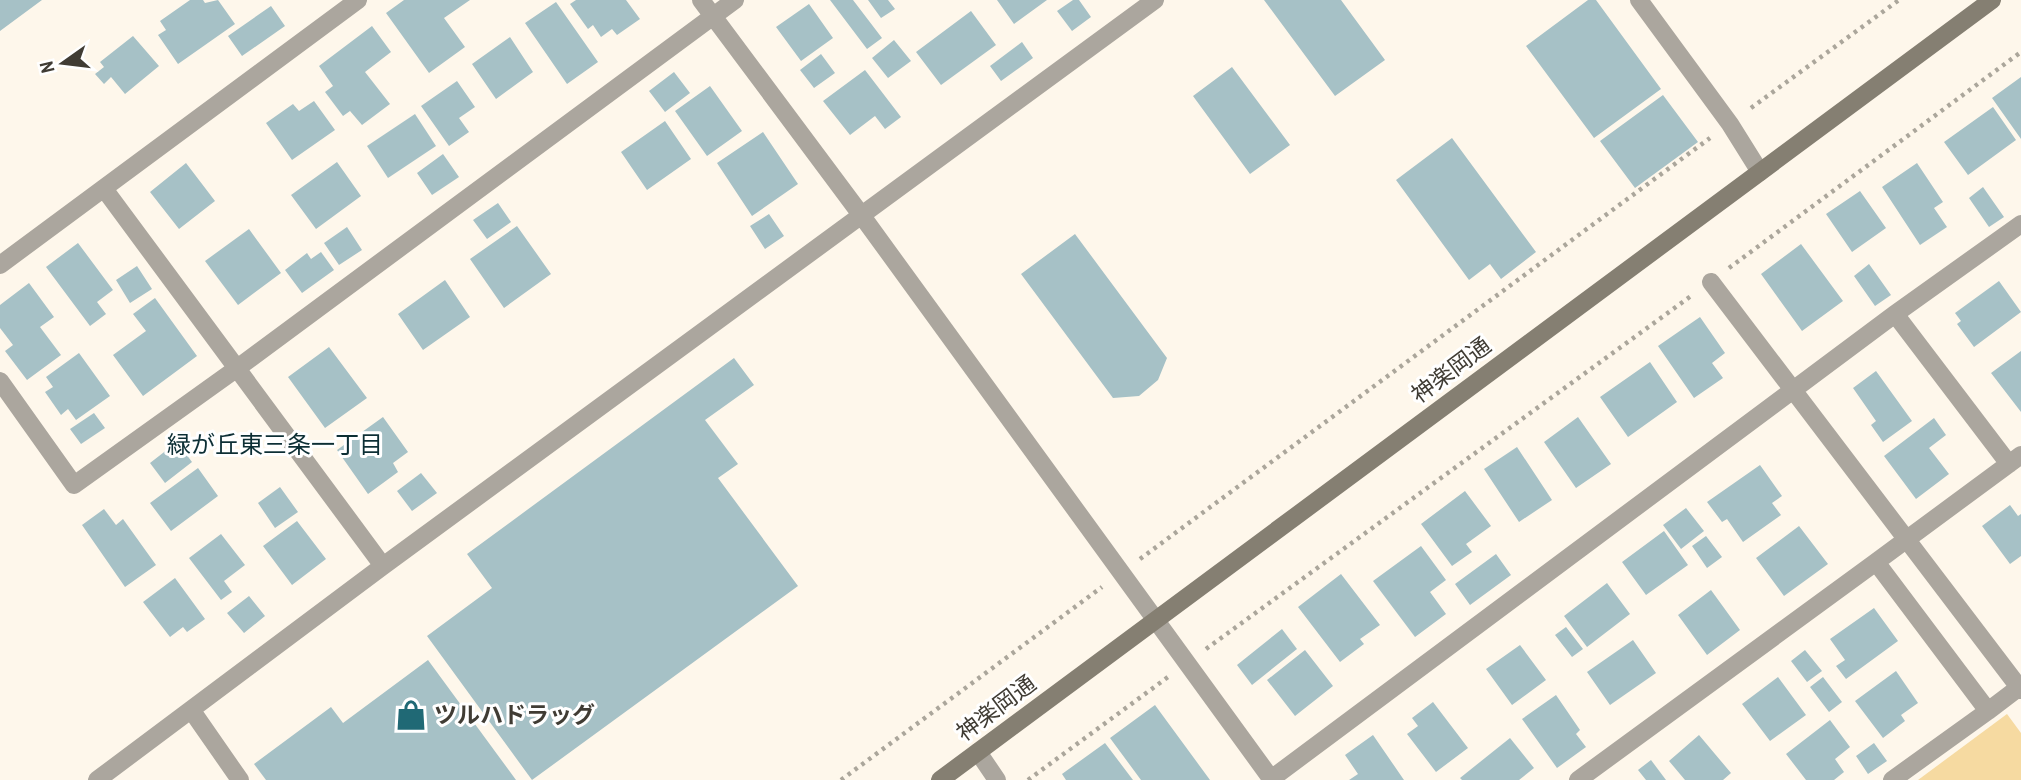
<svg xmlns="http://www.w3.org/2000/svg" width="2021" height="780" font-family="'Archivo Narrow','Noto Sans JP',sans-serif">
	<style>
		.green { fill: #f6daa1 }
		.building { fill: #a6c1c6 }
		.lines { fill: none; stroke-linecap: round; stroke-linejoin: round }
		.path { stroke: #aba69b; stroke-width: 4.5; stroke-dasharray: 3.5 5; stroke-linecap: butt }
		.street { stroke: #aba69e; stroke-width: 18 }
		.secondary { stroke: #857f72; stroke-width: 18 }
		.labels { text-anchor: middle; stroke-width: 6; stroke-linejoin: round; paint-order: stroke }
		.street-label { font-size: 23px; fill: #403c34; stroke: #fff }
		.poi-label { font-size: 23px; font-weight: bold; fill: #403c34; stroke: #fff; text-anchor: start }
		.neighbourhood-label { font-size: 24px; fill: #0d2f35; stroke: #fff }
	</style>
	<rect width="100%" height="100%" fill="#fef7eb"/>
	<path class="green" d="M2007,714l14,19v47h-103z"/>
	<path class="building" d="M0,0h42l-42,31z
		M190,0h13l2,3 13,-3 17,24 -57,40 -20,-29 8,-5 -6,-9z
		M404,0h66l-26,18 21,29 -36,26 -43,-60z
		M576,0h50l14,19 -23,16 -5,-6 -11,8 -8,-12 -5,4 -18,-25z
		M830,0h23l29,38 -15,11z
		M868,0h20l7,9 -14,9z
		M997,0h50l-33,24z
		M1073,0h6l12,17 -19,14 -15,-20z
		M1264,0h77l44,60 -50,36z
		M1588,0h8l65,89 -67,49 -68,-92z
		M556,2l42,60 -31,22 -42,-61z
		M809,4l24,34 -32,23 -25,-34z
		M271,6l14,20 -43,30 -14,-20z
		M971,11l25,34 -55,40 -25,-33z
		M372,26l19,26 -26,20 25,32 -28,21 -12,-14 -7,5 -18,-24 8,-6 -14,-20z
		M133,36l26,30 -34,28 -14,-17 -7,7 -9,-10 9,-7 -4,-5z
		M510,37l23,35 -37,27 -24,-35z
		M894,40l17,21 -23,17 -16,-20z
		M1022,42l11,16 -32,23 -11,-15z
		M821,54l14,19 -21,15 -14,-18z
		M1232,67l58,78 -40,29 -57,-78z
		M865,70l36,47 -16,12 -10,-13 -25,19 -27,-34z
		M674,72l16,21 -25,19 -16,-21z
		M2021,77v62l-29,-41z
		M457,81l18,26 -16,11 10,14 -20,14 -28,-40z
		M710,86l32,45 -35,25 -32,-45z
		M1663,95l35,47 -63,46 -35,-47z
		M314,101l21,29 -43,30 -26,-37 27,-19 6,7z
		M1993,107l23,33 -48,35 -24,-33z
		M415,114l21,32 -48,32 -21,-32z
		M665,121l26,38 -44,31 -26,-38z
		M763,132l35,52 -46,32 -35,-53z
		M1452,138l84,114 -35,27 -11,-15 -21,16 -73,-100z
		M443,154l16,23 -27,18 -15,-22z
		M337,162l24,34 -45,33 -25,-34z
		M186,163l29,38 -36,28 -29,-37z
		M1917,163l26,39 -9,6 13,19 -27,18 -38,-58z
		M1983,187l21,30 -15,10 -20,-29z
		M1860,191l26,37 -34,24 -26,-38z
		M498,203l13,19 -24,17 -14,-19z
		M769,214l15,22 -19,13 -15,-23z
		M517,226l34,48 -47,34 -34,-49z
		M347,227l15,23 -23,15 -15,-22z
		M249,229l32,44 -43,32 -33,-44z
		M1075,234l92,124 -9,22 -19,16 -26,2 -92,-124z
		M78,243l35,47 -16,12 9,12 -16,12 -44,-59z
		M1801,244l42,57 -41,30 -41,-57z
		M321,252l13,18 -32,23 -17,-23 22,-17 4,6z
		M1869,264l22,31 -16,11 -21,-30z
		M137,266l15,23 -22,14 -14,-23z
		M445,280l25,37 -47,33 -25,-36z
		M1999,281l22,31 -47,35 -17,-23 4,-3 -6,-8z
		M29,283l25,34 -14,10 21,28 -34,25 -22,-29 8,-6 -13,-17v-23z
		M155,298l42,58 -54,40 -30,-41 33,-24 -13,-17z
		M1700,317l25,36 -13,10 11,15 -29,20 -36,-52z
		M329,347l38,51 -42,30 -37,-51z
		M2021,351v61l-30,-39z
		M79,353l31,43 -34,24 -8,-11 -7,6 -16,-23 8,-5 -7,-10z
		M734,358l20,27 -49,35 33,44 -20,14 80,108 -266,194 -105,-144 65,-48 -25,-34z
		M1650,362l27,40 -49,35 -28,-40z
		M1876,371l36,50 -29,21 -12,-17 5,-4 -23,-33z
		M94,413l11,15 -24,16 -11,-15z
		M383,417l25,35 -15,11 5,9 -30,22 -31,-44z
		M1578,417l33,47 -35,24 -32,-46z
		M1934,418l12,17 -17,13 20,26 -33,25 -32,-43z
		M177,442l15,20 -27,21 -15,-20z
		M1517,447l35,53 -33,22 -35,-53z
		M1760,465l22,31 -10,7 9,12 -38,27 -16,-23 -5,3 -15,-20z
		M198,468l20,28 -47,35 -21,-28z
		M421,473l16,20 -25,18 -15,-20z
		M280,487l18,25 -23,16 -17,-25z
		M1465,491l26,35 -25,18 6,8 -20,14 -31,-42z
		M2010,505l8,11 3,-2v42l-11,8 -28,-38z
		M1686,508l18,23 -23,18 -18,-24z
		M104,509l12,16 7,-6 33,46 -31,22 -43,-62z
		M297,521l29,38 -34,26 -29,-39z
		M1799,526l29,38 -44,32 -28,-38z
		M1664,531l24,34 -42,30 -24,-33z
		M221,534l24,31 -21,16 8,11 -11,8 -32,-42z
		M1706,536l16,21 -15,11 -15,-22z
		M1421,546l25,34 -16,12 16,22 -31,23 -42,-56z
		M1496,554l15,21 -41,30 -15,-21z
		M1341,574l39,51 -20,14 4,5 -24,18 -42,-55z
		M175,578l30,41 -18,13 -4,-5 -13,10 -27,-35z
		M1607,583l23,31 -43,33 -23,-31z
		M1711,590l29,40 -33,25 -29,-40z
		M249,596l16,20 -21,17 -17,-20z
		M1874,608l24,33 -52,38 -10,-13 9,-6 -15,-21z
		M1566,627l17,22 -11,8 -17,-22z
		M1282,629l15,20 -45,36 -15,-20z
		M1633,640l23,33 -46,32 -23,-33z
		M1520,645l26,35 -34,25 -26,-36z
		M1305,650l28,36 -38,30 -28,-36z
		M1805,650l17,21 -15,11 -16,-21z
		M428,660l88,120h-250l-12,-16 77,-57 12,16z
		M1896,671l22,32 -17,12 4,6 -22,17 -28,-37z
		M1778,677l28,38 -36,26 -28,-37z
		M1823,677l19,25 -13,10 -19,-25z
		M1556,695l24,35 -4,4 10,13 -29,21 -35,-49z
		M1433,702l35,46 -32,24 -29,-38 11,-8 -6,-8z
		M1155,705l55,75h-69l-31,-42z
		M1830,720l20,27 -15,12 9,13 -10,8h-28l-20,-26z
		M1373,735l31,45h-55l9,-6 -13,-19z
		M1699,735l32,38 -8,7h-38l-16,-19z
		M1510,738l24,30 -15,12h-57l-2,-2z
		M1105,743l28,37h-67l-4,-6z
		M1874,743l13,18 -19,13 -12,-18z
		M1651,760l15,20h-20l-8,-10z"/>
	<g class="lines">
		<path class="path" d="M1751,108l148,-108
			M1729,268l292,-216
			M1140,559l570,-421
			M1206,649l485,-353
			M841,780l261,-193
			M1028,780l140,-103"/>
		<path class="street" d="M701,0l161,216 410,564
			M1639,0l91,124 30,48
			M105,190l278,376
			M0,265l358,-265
			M1711,282l310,408
			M1895,314l114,150
			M0,381l74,104 162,-116 499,-369
			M1876,562l145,-107
			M192,711l48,69
			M1988,711l33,-25
			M978,752l19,28
			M1271,779l624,-465 126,-90
			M97,780l286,-214 772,-566
			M1578,780l298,-218 112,149 -96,69"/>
		<path class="secondary" d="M940,780l1052,-780"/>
	</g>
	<defs>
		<symbol id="shop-bare" viewBox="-9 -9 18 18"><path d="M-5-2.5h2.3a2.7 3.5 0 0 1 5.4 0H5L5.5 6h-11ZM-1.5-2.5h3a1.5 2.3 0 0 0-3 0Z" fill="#206975" stroke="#fff" stroke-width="2.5" paint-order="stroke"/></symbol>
	</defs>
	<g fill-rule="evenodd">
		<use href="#shop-bare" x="389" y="693" width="44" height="44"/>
	</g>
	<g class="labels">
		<g class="street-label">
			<text transform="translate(1451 370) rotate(-37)" y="8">神楽岡通</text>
			<text transform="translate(996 708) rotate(-37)" y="8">神楽岡通</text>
		</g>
		<g class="poi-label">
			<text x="434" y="723">ツルハドラッグ</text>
		</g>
		<g class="neighbourhood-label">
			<text x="275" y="453">緑が丘東三条一丁目</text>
		</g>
	</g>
	<g transform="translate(63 63) rotate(256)" stroke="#ffffff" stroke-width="5" paint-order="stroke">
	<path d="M0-5L12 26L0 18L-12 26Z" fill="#403c34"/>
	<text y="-10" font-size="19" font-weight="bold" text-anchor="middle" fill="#403c34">N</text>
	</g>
</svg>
